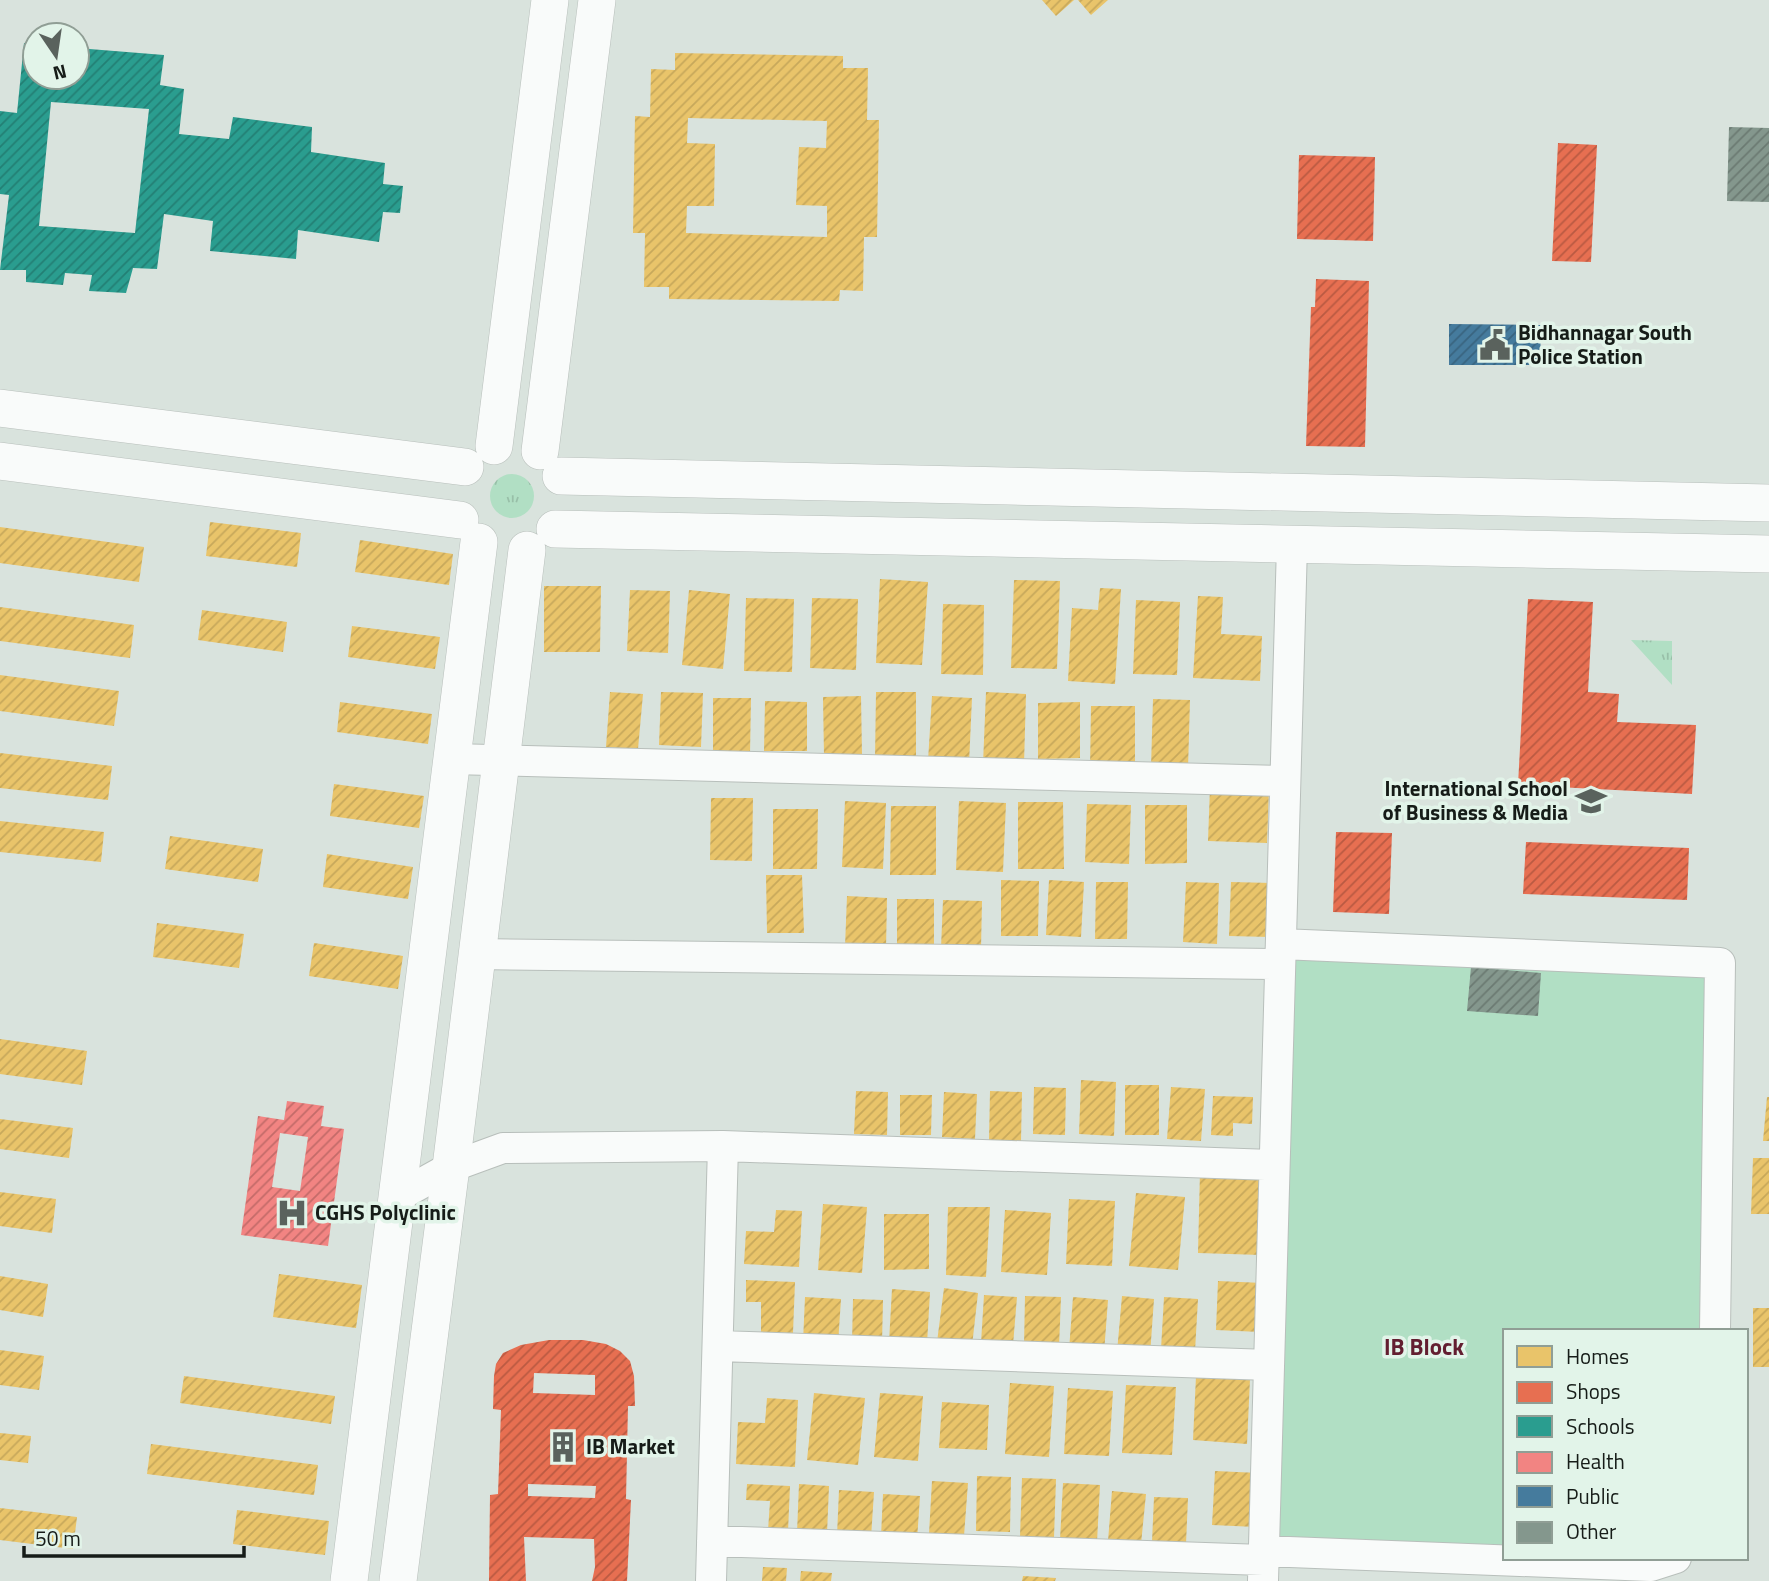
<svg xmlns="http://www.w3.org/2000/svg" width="1769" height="1581" font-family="'Titillium Web',sans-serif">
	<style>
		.grass { fill: url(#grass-tufts) }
		.park { fill: #b1dfc4 }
		.homes { fill: url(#homes-hatch); fill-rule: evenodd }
		.shops { fill: url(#shops-hatch); fill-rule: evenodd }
		.schools { fill: url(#schools-hatch); fill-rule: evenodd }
		.health { fill: url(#health-hatch); fill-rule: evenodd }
		.public { fill: url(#public-hatch) }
		.building { fill: url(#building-hatch) }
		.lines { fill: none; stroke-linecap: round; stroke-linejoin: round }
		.minor-casing { stroke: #b8bfbb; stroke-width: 32 }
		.tertiary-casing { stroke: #b8bfbb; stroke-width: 38 }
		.minor { stroke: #f9fbfa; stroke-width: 30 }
		.tertiary { stroke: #f9fbfa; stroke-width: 37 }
		.labels { text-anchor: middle; stroke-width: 7; stroke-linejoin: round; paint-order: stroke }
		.poi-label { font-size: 21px; font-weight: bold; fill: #161c18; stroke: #e2f4e9; text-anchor: start }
		.neighbourhood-label { font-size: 23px; font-weight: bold; fill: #631e30; stroke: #e2f4e9 }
	</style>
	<defs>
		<pattern id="grass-tufts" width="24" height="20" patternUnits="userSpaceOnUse" patternTransform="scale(1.75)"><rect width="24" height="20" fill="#b1dfc4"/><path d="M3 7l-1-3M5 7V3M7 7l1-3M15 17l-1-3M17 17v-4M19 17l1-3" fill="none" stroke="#98bfa8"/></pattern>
		<pattern id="homes-hatch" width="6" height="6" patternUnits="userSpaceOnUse" patternTransform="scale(1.75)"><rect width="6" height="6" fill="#e9c46a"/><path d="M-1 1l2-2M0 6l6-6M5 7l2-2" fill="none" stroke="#c7a85b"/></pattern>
		<pattern id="shops-hatch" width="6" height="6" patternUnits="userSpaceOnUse" patternTransform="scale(1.75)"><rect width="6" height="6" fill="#e76f51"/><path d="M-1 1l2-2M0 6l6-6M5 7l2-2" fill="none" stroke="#ba5a42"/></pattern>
		<pattern id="schools-hatch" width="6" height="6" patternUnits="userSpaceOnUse" patternTransform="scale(1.75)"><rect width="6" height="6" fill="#2a9d8f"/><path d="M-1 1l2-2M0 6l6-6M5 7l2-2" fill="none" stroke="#237f74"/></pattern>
		<pattern id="health-hatch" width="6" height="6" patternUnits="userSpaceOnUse" patternTransform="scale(1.75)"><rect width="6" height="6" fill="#f28482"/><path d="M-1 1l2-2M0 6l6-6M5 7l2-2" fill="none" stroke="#c36b69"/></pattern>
		<pattern id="public-hatch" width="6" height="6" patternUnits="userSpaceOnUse" patternTransform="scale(1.75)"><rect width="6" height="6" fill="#457b9d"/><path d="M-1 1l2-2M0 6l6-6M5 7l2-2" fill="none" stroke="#39647f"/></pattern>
		<pattern id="building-hatch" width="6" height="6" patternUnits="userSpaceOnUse" patternTransform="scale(1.75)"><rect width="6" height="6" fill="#84978d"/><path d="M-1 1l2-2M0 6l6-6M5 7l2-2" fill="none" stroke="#6b7a72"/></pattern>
	</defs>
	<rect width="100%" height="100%" fill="#d9e3dd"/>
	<path class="grass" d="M490 496a22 22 0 1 1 44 0a22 22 0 1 1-44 0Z
		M1631,640l41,1v44z"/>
	<path class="park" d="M1291,958l419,14 -6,359h-199v222l-235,-4z"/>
	<path class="homes" d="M1042,0h32l-18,16z
		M1078,0h30l-17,15z
		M675,53l168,3v12h25l-1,52h12l-2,117h-13l-1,54 -23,-1 -1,11 -170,-2v-12h-25l1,-54h-12l2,-117 15,1 1,-48 24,1zM688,118l139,3 -1,27 -27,-1 -3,58 31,1v31l-141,-4 1,-27h27l1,-62 -28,-1z
		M210,522l91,11 -4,34 -91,-11z
		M0,527l144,20 -5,35 -139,-19z
		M360,540l93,14 -4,31 -94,-13z
		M880,579l48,3 -6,83 -46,-2z
		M1014,580l46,1 -3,88 -46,-1z
		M544,586h57l-1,66h-56z
		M1100,588l21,1 -6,95 -47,-3 4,-73 26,2z
		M630,590l40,1 -2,62 -41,-2z
		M689,590l41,4 -7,75 -41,-4z
		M1198,596l25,1 -2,37 41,2 -2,45 -67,-3z
		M746,598l48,1 -2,73 -48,-1z
		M812,598l46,1 -2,71 -46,-2z
		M1136,600l44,2 -3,73 -44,-1z
		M943,604l41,1 -1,70 -42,-1z
		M0,607l134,18 -4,33 -130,-17z
		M202,610l85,12 -4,30 -85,-12z
		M352,626l88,11 -5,32 -87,-12z
		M0,675l119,16 -5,35 -114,-15z
		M610,692l33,2 -5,55 -32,-2z
		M661,692l42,1 -2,54 -42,-2z
		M876,692h40v67h-41z
		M986,692l40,2 -2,71 -41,-1z
		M861,696l1,59 -38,1 -1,-59z
		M932,696l40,2 -3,66 -41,-3z
		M713,698h38l-1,56h-37z
		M1153,699l37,1 -2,69 -37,-1z
		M765,701l42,1v49h-43z
		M340,702l92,12 -4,30 -91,-12z
		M1080,702v56l-42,1v-56z
		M1091,706h44v63h-45z
		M0,753l112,13 -4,34 -108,-12z
		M334,784l90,12 -5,32 -89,-12z
		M1210,787l59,2 -2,54 -59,-2z
		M711,798h42l-1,63 -42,-1z
		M845,801l41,2 -3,66 -41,-2z
		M959,801l47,2 -3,69 -47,-2z
		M1018,802h45l1,67h-46z
		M1087,804l44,1 -2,59 -44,-2z
		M1145,805h42v58l-42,1z
		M891,806h45v69h-46z
		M773,809h45l-1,60h-44z
		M0,821l104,11 -3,30 -101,-10z
		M170,836l93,13 -5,33 -93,-13z
		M327,854l86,13 -5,32 -85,-12z
		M766,875h36l2,58h-37z
		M1001,880l38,1 -1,55h-37z
		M1049,880l35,2 -3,55 -35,-2z
		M1096,882h32l-1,57h-32z
		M1186,882l33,1 -2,61 -34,-2z
		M1231,882l41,1 -2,54 -41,-1z
		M847,896l40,2 -1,51 -41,-2z
		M897,899h37v51h-37z
		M943,900l39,1 -1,48 -40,-1z
		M157,923l87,11 -5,34 -86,-11z
		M314,943l89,13 -5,33 -89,-13z
		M0,1039l87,12 -5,34 -82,-11z
		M1081,1080l35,2 -2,54 -35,-2z
		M1125,1085h34v50h-34z
		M1034,1087l32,1 -1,47 -32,-1z
		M1171,1087l34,2 -4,52 -34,-2z
		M856,1091l32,1 -1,43 -33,-1z
		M990,1091l32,1 -1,49h-32z
		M944,1092l33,2 -2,45 -33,-2z
		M900,1095h32l-1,40h-31z
		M1213,1096l40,1 -1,27 -19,-1v13l-22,-1z
		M1767,1097h2v44h-6z
		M0,1119l73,9 -4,30 -69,-9z
		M1753,1158h16v56h-18z
		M1200,1171l63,1 -2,83 -63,-2z
		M0,1192l56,7 -4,34 -52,-7z
		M1136,1193l49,4 -7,73 -49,-4z
		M1069,1199l46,2 -3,65 -46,-2z
		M823,1204l44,3 -5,66 -44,-3z
		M948,1207h42l-4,70 -40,-2z
		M776,1210l26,1 -3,56 -55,-3 2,-33 28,1z
		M1005,1210l46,3 -4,62 -46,-3z
		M884,1214h45v55l-45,1z
		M279,1274l83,11 -6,43 -83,-11z
		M0,1276l48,8 -5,33 -43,-7z
		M746,1280l49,2 -2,51 -32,-1v-30h-15z
		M1218,1281l45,2 -3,49 -44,-2z
		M944,1288l34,5 -6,53 -35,-4z
		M892,1289l38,3 -3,52 -38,-2z
		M984,1295l33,2 -4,48 -32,-2z
		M1025,1296l36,1 -2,50 -35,-1z
		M1122,1296l32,3 -4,56 -33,-3z
		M805,1297l36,2 -3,45 -35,-2z
		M1073,1297l35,3 -4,53 -35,-3z
		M1164,1297l34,2 -3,52 -34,-2z
		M853,1299l30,1 -1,43h-30z
		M1753,1308h16v59h-16z
		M0,1350l44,6 -5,34 -39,-5z
		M184,1376l151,20 -4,28 -151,-21z
		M1196,1376l54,3 -3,65 -54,-4z
		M1010,1383l44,3 -5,71 -44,-3z
		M1126,1385l50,2 -4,68 -50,-2z
		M1068,1388l45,3 -4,65 -45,-2z
		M814,1393l51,5 -7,67 -51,-5z
		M880,1393l43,3 -5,65 -44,-4z
		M767,1398l31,2 -3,67 -59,-3 2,-42 27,1z
		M942,1402l47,3 -2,45 -48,-2z
		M0,1433l31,3 -3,27 -28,-3z
		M151,1444l167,21 -4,30 -167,-21z
		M1215,1471l44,2 -3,54 -44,-2z
		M977,1476l34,1 -1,55 -34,-1z
		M1022,1478l34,1 -2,59 -34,-1z
		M932,1481l36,2 -4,53 -35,-2z
		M1063,1483l37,2 -3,57 -37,-2z
		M747,1484l43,2 -2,46 -20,-1 2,-30 -24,-1z
		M799,1484l30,2 -2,48 -30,-1z
		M839,1490l35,2 -3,46 -34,-2z
		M1112,1491l34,3 -5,50 -33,-3z
		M883,1494l37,2 -3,44 -36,-3z
		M1154,1497l34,1 -2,46 -34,-2z
		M0,1508l77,9 -4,32 -73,-9z
		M237,1510l92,11 -4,34 -92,-11z
		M763,1567l24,1 -1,13h-24z
		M801,1571l31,2 -1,8h-31z
		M1023,1576l33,2 -1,3h-33z"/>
	<path class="shops" d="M1558,143l39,2 -6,117 -39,-1z
		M1299,155l76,2 -2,84 -76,-2z
		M1316,279l53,2 -4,166 -59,-1 5,-139h4z
		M1528,599l65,3 -5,90 31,2 -2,28 79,3 -4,69 -174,-9z
		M1336,832l56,1 -3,81 -56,-2z
		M1526,842l163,6 -2,52 -164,-6z
		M549,1340h34l23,4 14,7 10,10 4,15 1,30h-7l-2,93 5,1 -4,81h-35l3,-14 -1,-28 -70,-2 2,44h-37l1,-86 8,-1 3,-84 -8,-1 1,-33 2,-12 7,-11 18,-8zM534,1373l61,2v20l-62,-2zM528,1484l68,2 -1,12 -67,-2z"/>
	<path class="schools" d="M24,43l11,1v33h42v-29l87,7 -4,30 24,4 -5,45 50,5 4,-22 79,10 -1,25 74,11 -2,21 20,2 -3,27 -17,-1 -4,30 -81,-12 -2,29 -86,-8 3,-30 -49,-7 -7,55 -24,-1 -7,25 -37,-2 3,-16 -27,-2 -2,12 -37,-3v-12h-26l9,-75 -9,-1v-83l17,2zM51,102l98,7 -14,124 -96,-7z"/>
	<path class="health" d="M287,1101l37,5 -3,20 23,3 -16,117 -87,-11 17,-119 26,4zM280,1133l28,4 -8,54 -28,-4z"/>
	<path class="public" d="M1449,324l92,1 -1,40h-91z"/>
	<path class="building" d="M1729,127l40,1v74l-42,-1z
		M1471,967l70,6 -3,43 -71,-5z"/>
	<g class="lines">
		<defs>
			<path id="minor" d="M452,759l832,22
				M1281,944l439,19 -5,368
				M476,954l804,10
				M397,1197l54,-30 52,-19 220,-2 551,19
				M718,1346l551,19
				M712,1541l551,19
				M1263,1551l388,15 25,-8
				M711,1581l12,-435
				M1263,1581l29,-1036"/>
			<path id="tertiary" d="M0,408l465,59
				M494,446l56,-446
				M540,451l57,-451
				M0,461l460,59
				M561,476l1208,27
				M555,529l1214,25
				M349,1581l130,-1039
				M398,1581l53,-414 76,-617"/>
		</defs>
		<use href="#minor" class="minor-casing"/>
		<use href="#tertiary" class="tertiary-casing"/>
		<use href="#minor" class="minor"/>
		<use href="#tertiary" class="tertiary"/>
	</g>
	<defs>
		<symbol id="civic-bare" viewBox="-9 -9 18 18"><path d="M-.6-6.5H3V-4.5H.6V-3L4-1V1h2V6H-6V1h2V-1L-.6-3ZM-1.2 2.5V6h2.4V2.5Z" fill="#5a625d" stroke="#e2f4e9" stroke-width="2.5" paint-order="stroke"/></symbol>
		<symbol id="university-bare" viewBox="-9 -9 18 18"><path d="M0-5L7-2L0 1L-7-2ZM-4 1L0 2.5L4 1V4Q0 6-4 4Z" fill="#5a625d" stroke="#e2f4e9" stroke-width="2.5" paint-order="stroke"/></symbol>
		<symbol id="hospital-bare" viewBox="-9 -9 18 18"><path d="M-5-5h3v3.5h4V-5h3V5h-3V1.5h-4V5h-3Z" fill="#5a625d" stroke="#e2f4e9" stroke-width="2.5" paint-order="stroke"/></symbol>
		<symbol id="building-bare" viewBox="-9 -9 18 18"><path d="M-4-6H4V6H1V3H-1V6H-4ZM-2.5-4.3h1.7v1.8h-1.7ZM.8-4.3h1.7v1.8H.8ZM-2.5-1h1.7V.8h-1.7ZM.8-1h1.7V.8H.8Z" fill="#5a625d" stroke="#e2f4e9" stroke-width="2.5" paint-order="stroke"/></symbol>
	</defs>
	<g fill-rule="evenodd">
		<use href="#civic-bare" x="1473" y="323" width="44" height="44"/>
		<use href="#university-bare" x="1569" y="779" width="44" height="44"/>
		<use href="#hospital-bare" x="270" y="1191" width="44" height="44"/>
		<use href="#building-bare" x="541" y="1425" width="44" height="44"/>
	</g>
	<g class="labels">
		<g class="poi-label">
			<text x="1518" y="340">Bidhannagar South<tspan x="1518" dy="24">Police Station</tspan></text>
			<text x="1568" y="796" text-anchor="end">International School<tspan x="1568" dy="24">of Business &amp; Media</tspan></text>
			<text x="315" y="1220">CGHS Polyclinic</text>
			<text x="586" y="1454">IB Market</text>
		</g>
		<g class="neighbourhood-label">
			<text x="1424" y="1355">IB Block</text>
		</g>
	</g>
	<rect x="1503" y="1329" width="245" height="231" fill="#e2f4e9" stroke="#909e95" stroke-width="2"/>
	<rect x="1517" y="1346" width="35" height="21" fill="#e9c46a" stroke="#909e95" stroke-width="2"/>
	<text x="1566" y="1364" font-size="21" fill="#161c18">Homes</text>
	<rect x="1517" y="1382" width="35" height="21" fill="#e76f51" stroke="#909e95" stroke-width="2"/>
	<text x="1566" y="1399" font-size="21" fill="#161c18">Shops</text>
	<rect x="1517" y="1416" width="35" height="21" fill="#2a9d8f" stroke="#909e95" stroke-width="2"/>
	<text x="1566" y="1434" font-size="21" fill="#161c18">Schools</text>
	<rect x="1517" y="1452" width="35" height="21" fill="#f28482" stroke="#909e95" stroke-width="2"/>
	<text x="1566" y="1469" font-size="21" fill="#161c18">Health</text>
	<rect x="1517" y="1486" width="35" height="21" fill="#457b9d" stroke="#909e95" stroke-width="2"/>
	<text x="1566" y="1504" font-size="21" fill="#161c18">Public</text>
	<rect x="1517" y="1522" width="35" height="21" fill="#84978d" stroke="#909e95" stroke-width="2"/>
	<text x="1566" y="1539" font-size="21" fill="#161c18">Other</text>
	<g transform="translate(56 56) rotate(167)"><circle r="33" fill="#e2f4e9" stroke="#909e95" stroke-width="2"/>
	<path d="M0-5L12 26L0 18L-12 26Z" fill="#5a625d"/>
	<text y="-10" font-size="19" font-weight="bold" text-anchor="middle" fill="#161c18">N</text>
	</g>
	<path d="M24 1546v10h220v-10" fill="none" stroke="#161c18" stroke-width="3.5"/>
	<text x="35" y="1546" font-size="21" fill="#161c18" stroke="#e2f4e9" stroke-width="5" paint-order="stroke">50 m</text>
</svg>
